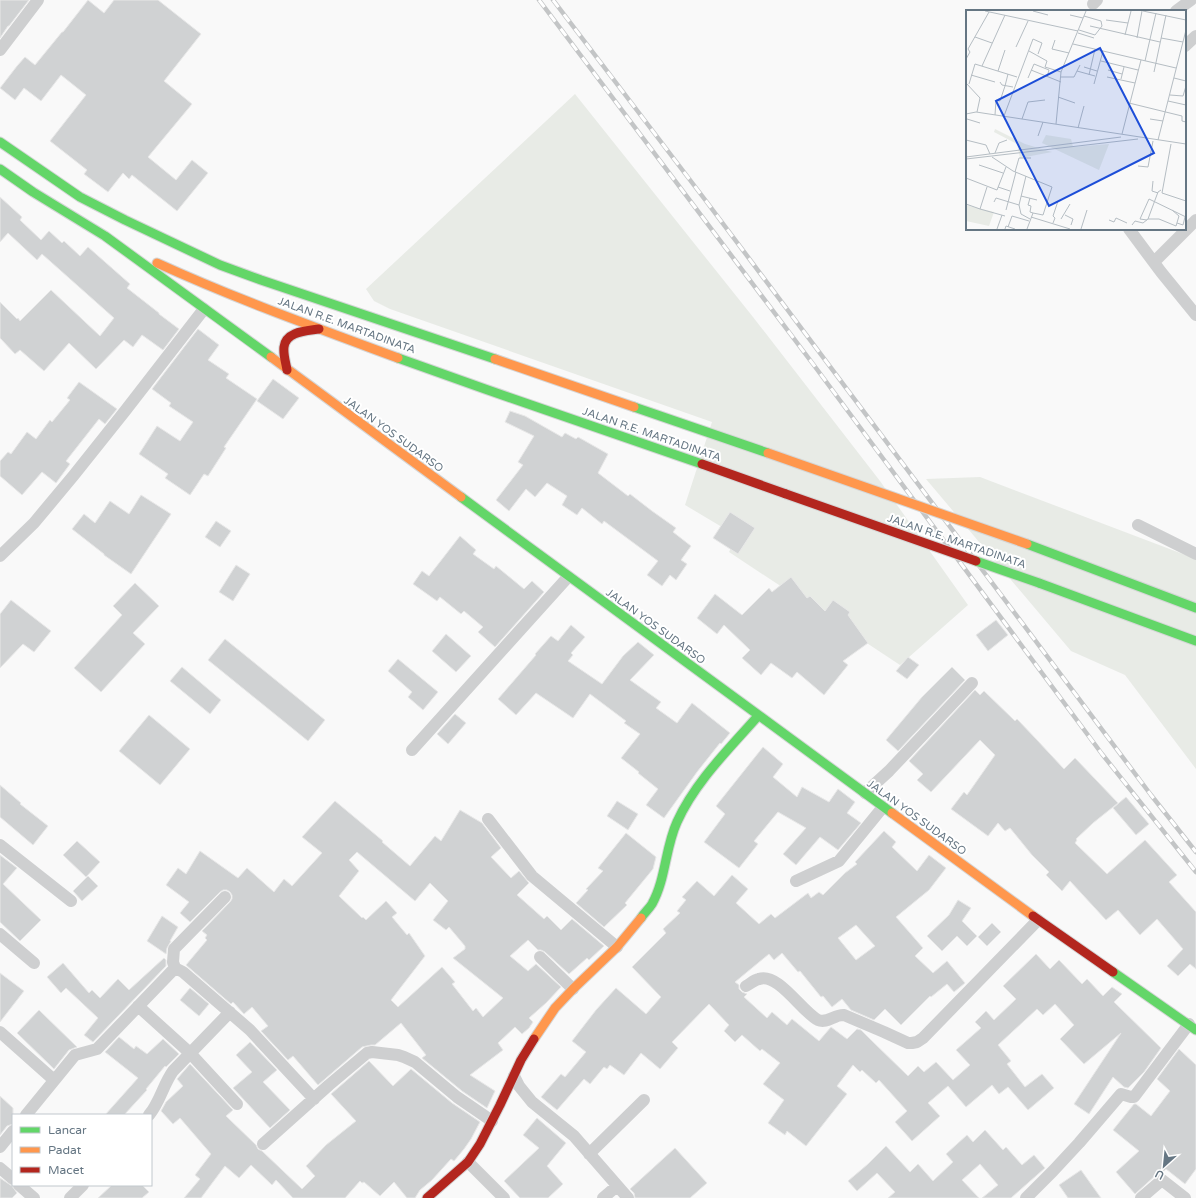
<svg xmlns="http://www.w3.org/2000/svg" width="1196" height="1198" font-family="'Varela Round',sans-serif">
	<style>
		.green { fill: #e8ebe6 }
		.building { fill: #d0d2d3; stroke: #e8e8e8; fill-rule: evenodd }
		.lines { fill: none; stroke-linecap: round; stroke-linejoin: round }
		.fast-casing { stroke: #d5d6d7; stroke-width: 11 }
		.slow-casing { stroke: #d5d6d7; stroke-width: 11 }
		.jam-casing { stroke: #d5d6d7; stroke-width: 11 }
		.street { stroke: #cecfd0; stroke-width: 12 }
		.fast { stroke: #63d668; stroke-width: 9 }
		.slow { stroke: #ff974d; stroke-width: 9 }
		.jam { stroke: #b3261e; stroke-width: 9 }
		.rail-casing { stroke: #c3c5c6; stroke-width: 4.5 }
		.rail { stroke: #fff; stroke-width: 3; stroke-dasharray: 9; stroke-linecap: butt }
		.fast-bridge-casing { stroke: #d5d6d6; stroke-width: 11; stroke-linecap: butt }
		.slow-bridge-casing { stroke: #d5d6d6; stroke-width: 11; stroke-linecap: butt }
		.jam-bridge-casing { stroke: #d5d6d6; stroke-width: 11; stroke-linecap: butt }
		.fast-bridge { stroke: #63d668; stroke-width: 9 }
		.slow-bridge { stroke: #ff974d; stroke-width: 9 }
		.jam-bridge { stroke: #b3261e; stroke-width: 9 }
		.labels { text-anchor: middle; stroke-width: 4; stroke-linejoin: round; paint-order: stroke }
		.street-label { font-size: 11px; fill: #657683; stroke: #fff }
		.inset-road { fill: none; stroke: #b5bdc3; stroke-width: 1 }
		.view { fill: #1d4ed8; fill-opacity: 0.15; stroke: #1d4ed8; stroke-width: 2 }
		.inset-edge { fill: none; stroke: #657683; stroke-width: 2 }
	</style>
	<rect width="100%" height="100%" fill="#f9f9f9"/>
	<path class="green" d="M575,94l178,223 127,164 88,124 -68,60 -171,-113 8,-16 -52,-31 27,-83 -322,-113 -16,-8 -8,-12z
		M980,477l216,82v210l-71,-94 -54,-24 -145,-172z"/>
	<path class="building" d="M0,0h29l-20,26h-1l-8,12z
		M88,0l16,13 10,-13h44l43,34 -37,47 28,23 -44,53 28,23 16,-20 16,13 -31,38 -45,-36 -3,4 -6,-6 -15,19 -24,-18 3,-4 -37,-29 36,-46 -25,-20 -20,26 -17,-13 -9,12 -15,-12 17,-22 8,-9 10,8 27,-33h1z
		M0,197l22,20 -2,3 21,20 8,-9 13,12 2,-2 16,15 8,-9 42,37 -3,4 32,25v1l20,15 -16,21 -21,-15 -9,12 -9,-7 -28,29 -27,-26 -25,28 -24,-21 -5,4 -15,-16v-36l17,17 1,-1 2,3 31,-31 49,46 14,-18 -72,-64 -5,6 -29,-27 -8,9z
		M198,329l21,16 -11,15 21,14 -3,4 31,21 -33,48 2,1 -18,28 -4,-2 -14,21 -25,-17 3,-4 -29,-20 18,-28 23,15 13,-19 -24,-16 2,-3 -19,-14z
		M273,379l26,19 -16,21 -26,-18z
		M79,382l38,27 -12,15 -6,-5 -33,42 4,3 -14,19 -14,-11 -20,23 -22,-19v-15l8,-9 3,2 16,-22 9,7 14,-19 2,2 18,-22 -3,-2z
		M510,411l15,5 37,21 3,-4 11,6 2,-2 30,17 -10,19 30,23 2,-2 22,17 24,17 -3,4 18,14 -10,14 6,4 -11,16 -6,-5 -8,11 -15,-11 11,-14 -54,-40 -2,3 -20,-16 -5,7 -15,-10 5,-9 -20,-13 -12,14 -9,-8 -17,22 -13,-11 27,-35 -5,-3 16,-26 -29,-14z
		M141,495l30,19 -40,60 -27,-19v-1l-32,-25 12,-15 11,9 15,-22 19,13z
		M730,512l25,16 -17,26 -25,-16z
		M216,521l15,10 -11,16 -15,-10z
		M460,536l16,14 -3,4 21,15 2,-3 28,23 8,-8 12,11 -49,55 -17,-15 5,-5 -19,-16 -3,3 -21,-17 -3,4 -24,-17 9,-13 7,5z
		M236,565l14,9 -17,27 -14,-9z
		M791,577l16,21 3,-2 15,15 8,-11 17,12 -2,3 20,28 -25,18 5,4 -24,30 -27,-23 -5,6 -21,-15 -10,12 -19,-17 8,-8 -26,-25 -7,9 -20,-16 18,-24 27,21 27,-27 3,4z
		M135,583l24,23 -26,27 12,11 -44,48 -27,-24 48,-53 -9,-9z
		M11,600l40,31 -17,21 -11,-8 -23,24v-54z
		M996,620l12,15 -20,16 -12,-16z
		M571,625l14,12 -14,16 2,2 -5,6 34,23 21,-28 15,-14 16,13 -24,25 31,22 -5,6 21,15 15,-20 38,30 -9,11 -1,-1 -23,29 -33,46 -18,-13 12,-16 -20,-16 1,-1 -18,-14 19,-24 -16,-11 2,-2 -36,-27 -17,24 -37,-25 -20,22 -18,-16 38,-44 -1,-1 16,-18 7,5z
		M446,634l25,22 -15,16 -24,-21z
		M225,639l100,81 -17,21 -100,-81z
		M908,657l11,8 -12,14 -11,-8z
		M398,659l40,33 -15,18 -15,-13 4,-5 -24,-21z
		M182,667l39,33 -11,14 -40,-33z
		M952,667l13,13 -67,71 -12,-11 36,-43z
		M975,690l5,5 4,-4 31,30 2,-2 20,21 27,29 11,-11 43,45 -25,20 -17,16 1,1 -2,3 32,31 38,-34 32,35 -8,7 27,30v57l-6,-5 -12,12 -11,-10 16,-17 -26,-30 -17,16 -22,-25 -12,10 -36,-39 -8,10 -16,-16 3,-3 -17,-17 -22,-27 -5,3 -7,-8 -10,13 -37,-27 13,-17 3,3 28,-40 -15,-15 -49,52 -14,-12 6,-6 -14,-13z
		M455,714l11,9 -18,21 -11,-10z
		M149,715l41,34 -30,36 -41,-34z
		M763,747l20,17 -10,13 24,20 5,-10 27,15 9,-13 17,13 -8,11 14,10 -23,27 -18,-13 -24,28 -13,-11 23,-26 -28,-16 -24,29 4,3 -19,24 -35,-26 21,-28 -9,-8z
		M0,785l21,18 -1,1 28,22 -15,19 -33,-28z
		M1126,797l23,27 -13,11 -23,-27z
		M335,801l48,40 -1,1 28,24 25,-30 6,5 19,-31 22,13 19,25 -10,9 20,21 8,-7 10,12 -12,12 27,24 3,-3 14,14 11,-11 32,27 -15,14 -2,-2 -18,16 -24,-22 -4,-2h-3l-10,-10 -18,16 18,15 8,-7 25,23 -15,16 -17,15 4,4 -4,6 -7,6 -7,-7 -17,16 5,7 -33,25 25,16 -8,17 -25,-17 -40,-33 4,-3 -25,-32 -26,22h-4l-9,2 -44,38 -25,-29 -5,4 -27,-29 7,-5 -16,-19 -8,7 -11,-12 -2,2 -45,-39 21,-25 -2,-2 2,-3 -5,-4 28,-29 2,-3v-4l-2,-3 -3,-2h-4l-3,2 -30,30 -10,-9 9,-11 -23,-17 12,-17 8,6 14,-23 38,27 9,-10 27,24 10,-13 8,7 30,-33 -20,-16zM357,852l58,49 15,-18 18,18 -15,19 13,10 3,-3 16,19v3l-12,9 50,40 -20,19 -7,-9 -3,3 -21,-27 3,-2 -13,-15 -44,40 -7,-7 34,-44 -16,-23 -2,2 -15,-18 5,-4 -11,-12 -20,19 -3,-3 -1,1 -23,-22 20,-25 -10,-11z
		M617,801l21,13 -10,16 -21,-14z
		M884,831l12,11 -4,5 25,24 12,-16 17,13 -17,22 -33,27 27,31 -8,8 18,17 14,-12 18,22 -11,9 -7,-8 -16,13 -1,-1 -29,29 -16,-16 -11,11 -23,-10 -9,-11 -10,8 -9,-11 -2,1 -21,-26 -2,1 -16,-19 -8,7 -5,-6 -34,28 4,3v4l3,3 5,2 -3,3 23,21 5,-6 15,13 5,-6 27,22 12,-14 16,12 10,-10 4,1 10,10 37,36 10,-10 6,6 12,-10 17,18 17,-15 -14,-15 25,-22 -6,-6 11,-11 8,9 22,-21 -13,-13 33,-32 14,15 9,-9 23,24 5,-5 16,17 9,-9 10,7 -8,8 47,46 -17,24 -16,16 -4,-1 -11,-10 -24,37 -15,-10 47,-71 -37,31 -24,-25 14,-14 -19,-21 -12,11 -6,-6 -39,36 13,16 -4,3 18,23 17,-13 12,14 -26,22 -20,-23 -9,7 -7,-9 -26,22 -18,-21 -20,17 12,13 -28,25 -17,-19 12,-11 -28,-31 -3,3 -14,-13 -2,2 -7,-7 -16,21 10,8 -41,52 -19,-15 -2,4 -17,-12 16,-23 -21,-16 17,-21 -18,-14 -2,2 -18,-16 -7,7 -11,-11 5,-6 -20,-21 -37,38 6,6 -18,21 -19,-16 -17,22 -14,-10 -3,4 -3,-2 -14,17 -6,-5 -27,31 -16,-13 20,-23 4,3 21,-25 -14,-11 24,-31 20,-22 30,26 15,-17 -29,-30 34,-34 -3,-4 17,-16 -3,-2 9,-11 -4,-3 15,-16 17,15 18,-21 16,14 -12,14 23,21 12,-10 4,4 33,-25 3,5 8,-6 4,3 22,-22 12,-9 -2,-2zM856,925l19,21 -19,14 -18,-22z
		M626,833l30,24 -3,12 -28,34 2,2 -23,22 -28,-24 12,-13 -2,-1 17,-18 -5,-3z
		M77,841l23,21 -14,15 -23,-22z
		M0,855l17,13 -14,16 38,36 -21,21 -20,-19z
		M88,876l10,10 -16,15 -9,-10z
		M958,900l13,8 -9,13 15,15 -10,10 -10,-10 -15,15 -15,-15 22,-21z
		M162,916l16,11 -8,14h1l-4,7 -1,6 -19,-13z
		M992,923l9,9 -14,14 -9,-9z
		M164,958l2,2v6l-73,76 -9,-7 14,-17 -32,-30 -5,5 -14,-16 16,-14 26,30 3,-3 8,8 18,-19 11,11z
		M0,973l24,18 -24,31z
		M190,988l19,16 -10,12 -19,-16z
		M39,1010l38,37 -8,3 -15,19 -37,-36z
		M119,1037l15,12 2,-3 11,8 16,-15 16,15 -13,13 -1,-1 -19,23 1,1 -23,25h-19l33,-37 -33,-26z
		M250,1042l27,28 -14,12 27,28 -20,18 -37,-40 19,-16 -16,-17z
		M1179,1049l17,16v104l-11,15 -19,-15 -4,4 -5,1 -22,20 -19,-22 23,-21 -26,-21 21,-26h2l15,12 19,-25 -13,-12z
		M369,1061l24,25 18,-17 41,34 28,19 -9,17 -7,10 -10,12 -3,-2 -19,21 -12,10 -5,8h-8l-13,-16 -14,14 -16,-14 -2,1 -2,-2 -15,17h-52l-17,-18 -4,5 -21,-20 -12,13 -14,-12 -24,32h-17l16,-19 -5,-4 16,-21 -31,-36 -7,6 -12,-13 5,-9 17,-16 -6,-7 13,-15 43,46 -7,6 30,29 2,4 4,2 40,38 13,-13 -9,-10 20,-21 30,-24 -25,-27z
		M0,1096l13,12v16l-6,2 -7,9z
		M537,1118l29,25 -19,23 16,18 -15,14h-28l-16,-17 35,-33 -16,-13z
		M985,1130l18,20 3,-3 16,18 12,-10 11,13 -34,30h-29l16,-13 -18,-21 -18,16 17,18h-91l7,-6 -18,-19 -20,18 -9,-10 20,-17 18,-18 24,26 8,-8 15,17 20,-19 -7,-8 21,-19 6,7z
		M675,1148l32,35 -17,15h-55l-1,-5 -4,-4z
		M1081,1170l20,28h-33l-9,-13z
		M0,1178l12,8 5,7 -5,5h-12z
		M112,1185h30l7,7 -7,6h-44z"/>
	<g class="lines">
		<defs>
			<path id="fast" d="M0,142l80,55 45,23 95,45 41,15 234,79
				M0,169l33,23 72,44 166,121
				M398,358l87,31 217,75
				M634,407l134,46
				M461,497l431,316
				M1027,544l169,64
				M1039,583l157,58
				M641,918c3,-5 8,-9 11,-14 14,-25 13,-56 25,-82 18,-40 52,-73 81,-106
				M1113,972l83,58"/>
			<path id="slow" d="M157,263c79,36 160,65 241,95
				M271,357l190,140
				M495,359l139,48
				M892,813l141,103
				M534,1039l21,-31 18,-19 44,-42 24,-29"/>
			<path id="jam" d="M287,370c-1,-7 -4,-15 -3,-23 2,-16 23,-16 35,-18
				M702,464l84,30
				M1033,916l80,56
				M427,1198l41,-36 12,-18 20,-39 21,-45 13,-21"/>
		</defs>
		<use href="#fast" class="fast-casing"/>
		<use href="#slow" class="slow-casing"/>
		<use href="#jam" class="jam-casing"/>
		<path class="street" d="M1093,4l4,-4
			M1176,11l15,-11
			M1185,46l11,-10
			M0,50l38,-50
			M1129,229l32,43 35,43
			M1154,262l42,-42
			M1138,525l58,29
			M0,556l34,-33 40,-48 51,-64 79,-102
			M412,750l156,-173
			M865,793l24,-22 83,-88
			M488,819l44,57 85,71
			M0,845l71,56
			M796,881l43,-20 44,-54
			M225,897l-51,52 -1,13 2,6 8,4 67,58 64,69
			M0,934l34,29
			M540,957l33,32
			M746,986c4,-2 8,-6 13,-7 19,-7 43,33 59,41 9,4 17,-6 26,-5l40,17 24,11h4l5,-1 6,-4 115,-118
			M138,1006l52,47 47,51
			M0,1032l54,48
			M514,1076l5,10 13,16 42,34 54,62
			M26,1115l49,-60 22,-6 78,-81
			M149,1115c11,-13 14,-30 24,-44l57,-59
			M263,1144l66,-59 38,-32 5,-1 26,3 6,2 11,5 42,35 35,24
			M0,1147l13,-16
			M589,1154l55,-54
			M468,1162l36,36
			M0,1168l13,11
			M19,1185l15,13
			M70,1198l13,-13
			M603,1198l14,-12
			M1026,1198l27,-27 26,-28 42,-49 10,3h3l55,-73
			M1141,1198l21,-18 23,18"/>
		<use href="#fast" class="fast"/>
		<use href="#slow" class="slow"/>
		<use href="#jam" class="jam"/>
		<defs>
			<path id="rail" d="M539,0l274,364 289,390 94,118
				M553,0l153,201 445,594 45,57"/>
		</defs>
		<use href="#rail" class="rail-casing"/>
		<use href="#rail" class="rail"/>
		<defs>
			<path id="fast-bridge" d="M976,561l63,22"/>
			<path id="slow-bridge" d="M768,453l259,91"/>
			<path id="jam-bridge" d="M786,494l190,67"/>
		</defs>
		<use href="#fast-bridge" class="fast-bridge-casing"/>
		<use href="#slow-bridge" class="slow-bridge-casing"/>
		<use href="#jam-bridge" class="jam-bridge-casing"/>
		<use href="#fast-bridge" class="fast-bridge"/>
		<use href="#slow-bridge" class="slow-bridge"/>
		<use href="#jam-bridge" class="jam-bridge"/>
	</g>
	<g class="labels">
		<g class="street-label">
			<text transform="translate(347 325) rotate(20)" y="4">JALAN R.E. MARTADINATA</text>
			<text transform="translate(394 434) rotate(36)" y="4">JALAN YOS SUDARSO</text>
			<text transform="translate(652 434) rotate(19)" y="4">JALAN R.E. MARTADINATA</text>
			<text transform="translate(957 541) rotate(19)" y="4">JALAN R.E. MARTADINATA</text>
			<text transform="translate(656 626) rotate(36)" y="4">JALAN YOS SUDARSO</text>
			<text transform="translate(917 817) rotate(36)" y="4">JALAN YOS SUDARSO</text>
		</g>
	</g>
	<g transform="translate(966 10)">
		<rect width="220" height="220" fill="#f9f9f9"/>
		<path d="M29,119l30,15 27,8 -32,6 -3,-14 -23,-12zM80,125l25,4 2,8 36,-3 -10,26 -57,-27zM0,195l28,7 -5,14 -23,-5z" fill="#e8ebe6"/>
		<path class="inset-road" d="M19,1l93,20M67,1l15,4M177,1l43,9M104,5l13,3M140,10l22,3M124,16l70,16M113,20l16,5 7,-9 -1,-5 -17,-5M112,23l16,5M159,25l6,-24M9,27l17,6M171,28l5,-27M195,28l22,4M89,30l-3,9 17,4M107,34l103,24M50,37l12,-26M63,41l18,10 -2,6 16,5M0,49l4,-7 -2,-3 21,-37M135,51l37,9M179,51l11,-48M16,56l23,-51M118,57l13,4M65,60l30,12M142,60l14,4M32,61l7,-21M111,61l18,5M188,62l12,-57M5,65l24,7M123,65l6,-26M95,67h13l6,-12M141,67l28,6M62,68l6,-14 15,6 -2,7M208,68l12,3M155,69l3,-12M34,72l2,3 11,2M0,73l14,15 -3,14M3,74l6,-20 42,13M128,74l9,-33M39,76l3,-12M204,85l13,1 3,-10M92,87l17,6M202,91l18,4M163,93l53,13v5l4,1M0,104l10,-2 210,32M29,105l1,-15 4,1 5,-15M38,106l29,-77 9,4 -4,11M1,109l13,4M56,109l6,-17 17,-2M184,109l13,2M90,114l5,-52 25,-61M112,118l6,-22M156,124l19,-74M72,126l5,-14M0,130l20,5 4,9M192,130l28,-110M205,134l-9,49 24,8M29,143l4,-10 8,-3M0,147l155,-20M26,147l21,14 39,16 -9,28 -10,-2M0,149l172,-20M13,155l24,8M172,156l10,1 5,-26M49,162l4,-14h12M0,168l31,12 9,-23M187,171l-1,10 6,2M21,177l-7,22 25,7M32,177l12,4M55,186l16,4M28,192l2,-4 23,7 7,-29M0,194l14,5M53,195l2,9 9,5M40,200l10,-38M99,205l8,4 -2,6M65,207l39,12M95,209l9,-15M182,209h11l17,7 3,-10 -7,-6M143,210l5,2 2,-4 11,5M181,210l-7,-1 9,-20 37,18M87,213l2,-5 -2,-2 5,-15M211,213l6,2 2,-8M166,215l3,-4 8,2 5,-4 10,-27 3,-2M42,217l4,-11 17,5M31,219l5,-14M39,219l1,-3 9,3M61,219l6,-16 -3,-1 1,-6 -3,-1 2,-7M115,219l6,-19"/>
		<path class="view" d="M134,38l54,105 -105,53 -53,-105z"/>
		<rect width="220" height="220" class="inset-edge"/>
	</g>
	<rect x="12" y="1114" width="140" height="72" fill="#ffffff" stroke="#c1c8cd"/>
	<rect x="20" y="1127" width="20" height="6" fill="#63d668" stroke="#c1c8cd"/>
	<text x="48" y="1134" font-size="12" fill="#657683">Lancar</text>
	<rect x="20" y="1147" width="20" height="6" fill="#ff974d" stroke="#c1c8cd"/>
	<text x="48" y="1154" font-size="12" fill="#657683">Padat</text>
	<rect x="20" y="1167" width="20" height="6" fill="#b3261e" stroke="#c1c8cd"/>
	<text x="48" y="1174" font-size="12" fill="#657683">Macet</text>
	<g transform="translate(1164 1166) rotate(207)" stroke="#ffffff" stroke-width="3" paint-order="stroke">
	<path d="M0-3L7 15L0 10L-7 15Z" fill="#657683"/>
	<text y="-6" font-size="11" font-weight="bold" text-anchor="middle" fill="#657683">U</text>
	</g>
</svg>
